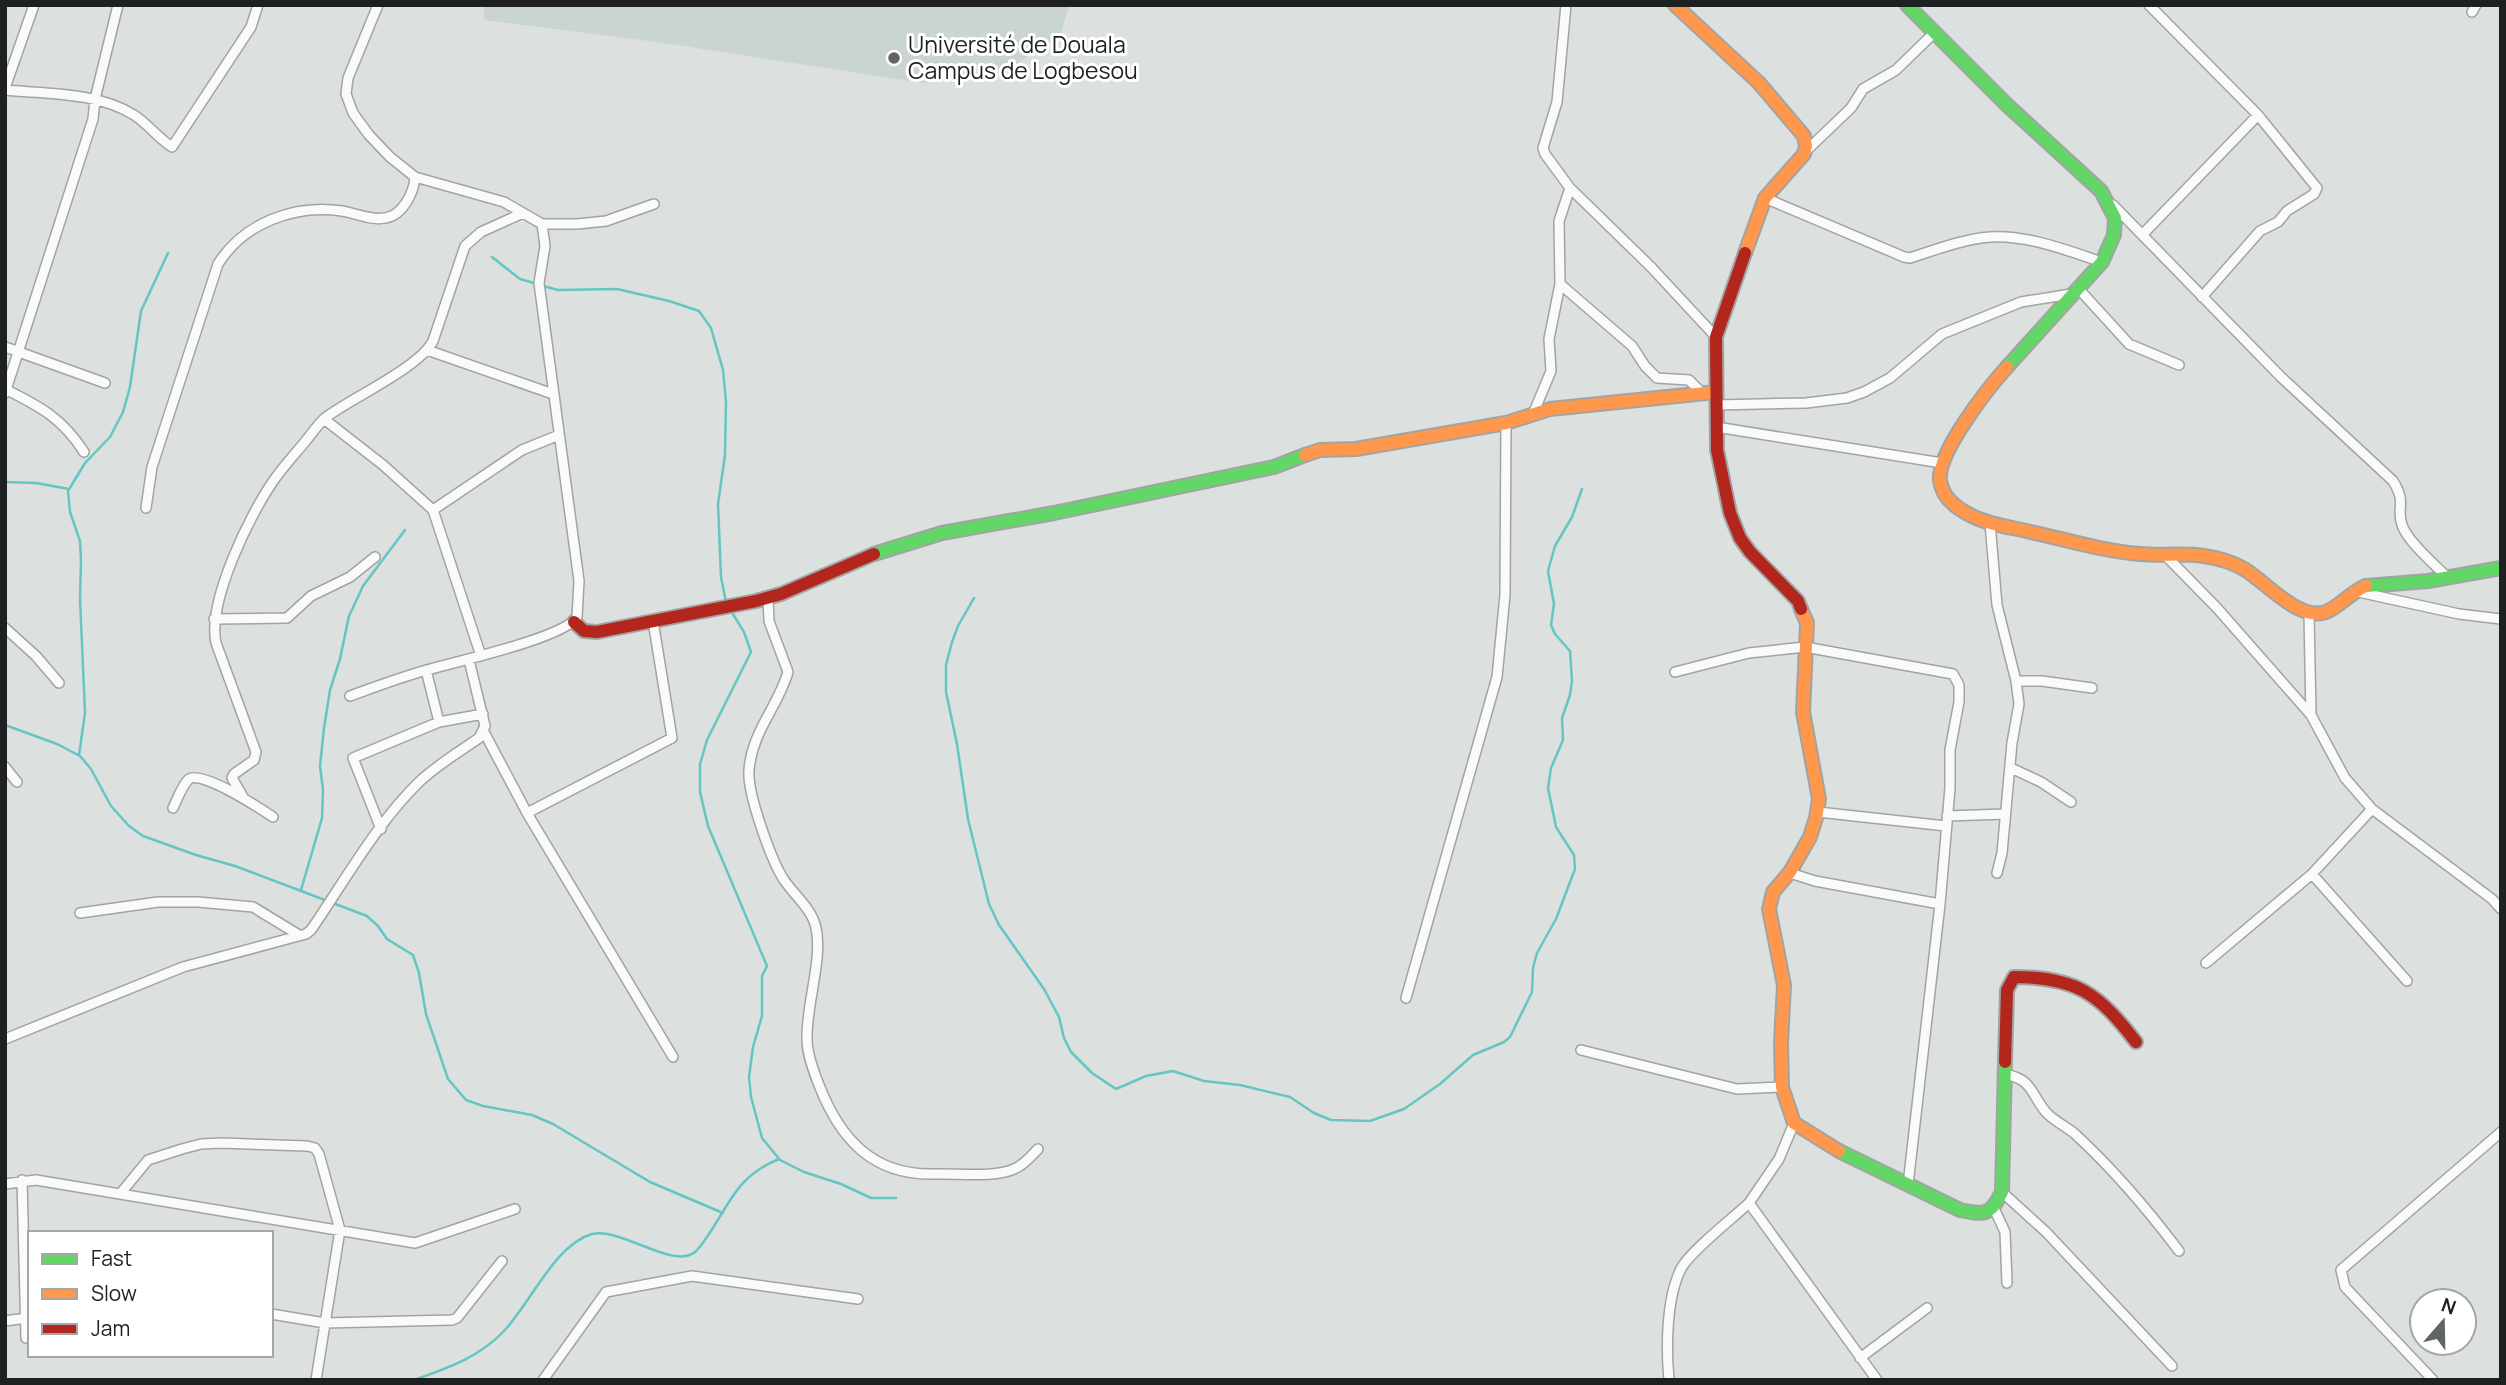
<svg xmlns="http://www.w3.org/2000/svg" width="2506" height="1385" font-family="Manrope,sans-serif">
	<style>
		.built { fill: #cad5d3 }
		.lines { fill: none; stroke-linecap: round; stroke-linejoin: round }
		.stream { stroke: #64c6c2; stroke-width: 2.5 }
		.street-casing { stroke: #a1a4a3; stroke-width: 12 }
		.fast-casing { stroke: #a1a4a3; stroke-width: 16 }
		.slow-casing { stroke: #a1a4a3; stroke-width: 16 }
		.jam-casing { stroke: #a1a4a3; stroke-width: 16 }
		.street { stroke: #fafafa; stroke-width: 9 }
		.fast { stroke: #63d668; stroke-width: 12 }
		.slow { stroke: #ff974d; stroke-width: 12 }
		.jam { stroke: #b3261e; stroke-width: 12 }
		.poi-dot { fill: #606464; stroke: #fff; stroke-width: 2.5 }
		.labels { text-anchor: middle; stroke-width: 6; stroke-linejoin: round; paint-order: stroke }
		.poi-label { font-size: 23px; fill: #1e2121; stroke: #fff; text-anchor: start }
	</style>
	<rect width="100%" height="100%" fill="#dce0df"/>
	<path class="built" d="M484,5h585l-8,29 -59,40 -79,9 -259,-40 -180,-23z"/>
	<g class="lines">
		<path class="stream" d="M492,257l28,22 17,5
			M543,286l15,4 59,-1 52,12 30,10 12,17 12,42 3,32 -1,53 -7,49 3,73 5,25
			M5,482l31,1 33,6
			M974,598l-16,28 -6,16 -6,23v27l11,52 11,75 21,85 10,21 45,64 15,28 5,21 7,14 21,21 24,16 30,-13 27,-5 31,10 36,4 50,12 24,16 17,7 39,1 34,-12 36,-25 33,-29 31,-13 6,-5 22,-45 1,-24 4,-15 19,-34 19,-50 -1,-14 -18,-28 -8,-39 3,-20 12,-28 -1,-22 8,-23 2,-14 -2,-30 -15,-17 -4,-9 3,-21 -6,-33 7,-25 17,-29 10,-28
			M731,611l13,21 7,20 -44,88 -7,24v28l8,34 59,140 -5,10v40l-9,31 -4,30 2,20 11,41 18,22 24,12 37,12 30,14h25
			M5,725l52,19 23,12 11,13 20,37 18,20 14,10 53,19 39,11 132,50 11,10 9,13 26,16 6,18 7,41 22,65 18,21 17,6 49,9 21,9 97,58 73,31
			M79,755l6,-42 -5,-114 1,-38 -1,-20 -10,-29 -2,-21 17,-28 25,-26 13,-25 7,-25 11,-76 27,-58
			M301,890l21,-72 1,-28 -3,-24 4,-38 6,-38 10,-31 9,-43 14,-30 42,-56
			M414,1380c33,-12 64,-22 89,-48 26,-26 52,-88 89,-98 29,-7 81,36 103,18 6,-5 11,-14 16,-21 21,-33 29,-56 68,-72"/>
		<defs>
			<path id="street" d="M378,5l-30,73 -2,16 7,19 16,22 21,22 25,20 89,25 38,22h35l29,-3 48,-17
				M1566,5l-9,97 -14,46 2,6 25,34 81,79 65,70
				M2149,5l109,110 59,73 -3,6 -27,17 -9,11 -18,9 -58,66
				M2472,12l4,-7
				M5,88l29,-83
				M5,90c43,4 92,2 129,25 14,9 24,23 38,32l79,-120 7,-22
				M1806,151l45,-43 12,-19 33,-19 39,-38
				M1765,198l139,59 6,1c25,-8 53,-19 80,-21 35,-3 79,14 112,25
				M2113,205l169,173 111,103c14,22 3,26 9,44 6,17 32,39 45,52
				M2142,235l116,-120
				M1560,284l72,62 13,20 12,12 32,2 13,13
				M2077,287l52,57 50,21
				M5,347l100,36
				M427,350l126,44
				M5,389c36,18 57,29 79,63
				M5,393l88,-274 2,-20 23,-94
				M1716,405l90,-2 41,-5 17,-6 26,-14 52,-44 79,-32 50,-8
				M1533,414l18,-43 -2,-32 11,-55 -1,-63 11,-33
				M324,419l59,46 50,45 48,146
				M1716,427l226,36
				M146,508l6,-41 66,-203c26,-41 76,-60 124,-53 13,2 30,10 43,7 17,-2 29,-25 30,-41
				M433,510l89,-60 37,-15
				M1990,523l7,82 19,76 3,23 -7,39 -10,110 -5,20
				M2166,556l51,52 94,107 34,63 27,31 120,90 9,10
				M2354,591l105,23 42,5
				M768,598l1,23 19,51c-10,35 -36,59 -39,98 -2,23 22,90 35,110 11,16 28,29 32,48 7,31 -10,77 -9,111 0,15 6,31 12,46 21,54 54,91 116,89 22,-1 60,4 79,-5 10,-4 17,-13 24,-20
				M2309,614l2,101
				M214,619l73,-1 24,-22 39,-19 25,-20
				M653,621l19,117 -145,75 146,244
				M5,628l31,28 23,27
				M426,670l13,52
				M1675,672l74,-19 56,-6 148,27 6,11v17l-9,48v38l-10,116
				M2016,681h26l50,7
				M350,696c25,-9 51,-19 77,-26 27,-8 137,-32 150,-53l2,-36 -40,-298 6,-37 -3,-22
				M484,732l43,81
				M5,767l12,15
				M2011,768l30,14 30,20
				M243,797l-11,-19 2,-4 20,-14 2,-8 -40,-109c-9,-41 34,-129 58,-163 9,-13 20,-25 30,-37 7,-8 13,-18 21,-25 26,-20 94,-50 108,-77l32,-95 16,-14 42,-19
				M173,808c4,-8 9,-23 16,-29 13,-9 72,30 84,38
				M1818,812l128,14
				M1947,816l58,-2
				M381,829l-28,-71 86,-36 44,-8
				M1790,873l25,8 125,23 -32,281
				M2312,874l95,107
				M80,913l78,-11h40l55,5 46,28
				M2206,963l106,-89 60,-65
				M1406,998l91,-321 8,-82 1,-172
				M5,1039l178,-72 123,-33 5,-4c33,-48 66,-107 108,-148 18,-17 40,-30 60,-44l6,-12 -16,-66
				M1581,1050l156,39 45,-2
				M2004,1074c28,5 26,18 41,37 8,10 21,15 30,23 38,35 73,76 104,117
				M1794,1123l-15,36 -30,44 128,177
				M22,1180l4,158
				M5,1184l31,-4 379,63 100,-34
				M2002,1192l44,40 126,134
				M120,1194l28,-34 34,-11 19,-5 21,-1 85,3 8,2 4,6 21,76 -24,150
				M1994,1208l11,24 2,51
				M271,1314l54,9 127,-3 5,-2 45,-57
				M5,1321l21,-3
				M1860,1358l67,-50
				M543,1380l63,-88 86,-16 166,23
				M1669,1380c-3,-32 -3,-84 13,-113 10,-17 51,-49 67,-64
				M2433,1380l-88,-93 -4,-17 160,-138"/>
			<path id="fast" d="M1907,5l100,100 94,86 14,27 -1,17 -12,27 -95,105
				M874,554l68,-21 112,-20 220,-46 31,-12
				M2366,586l62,-5 73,-13
				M1839,1151l121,59c25,5 30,6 42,-18l3,-130"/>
			<path id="slow" d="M1675,5l84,78 45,53 2,10 -2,8 -39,44 -20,55
				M2007,367c-19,21 -70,86 -67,113 2,17 16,28 30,35 19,10 41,12 61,17 36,8 72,19 109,22 22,2 43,-1 64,2 14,2 28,6 40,13 22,13 55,53 82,43 13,-5 25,-20 40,-26
				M1305,455l15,-5 36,-1 150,-26 44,-14 166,-17
				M1801,609l6,14 -4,89 16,87 -3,19 -6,19 -20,35 -17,20 -4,17 15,76 -3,58 1,44 12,36 45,28"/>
			<path id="jam" d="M1745,253l-29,84 1,113 13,63 10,25 10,14 48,49 3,8
				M574,622l10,9 13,1 159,-31 25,-7 93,-40
				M2005,1062l2,-72 7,-13c63,0 85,17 122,65"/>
		</defs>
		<use href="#street" class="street-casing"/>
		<use href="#fast" class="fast-casing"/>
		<use href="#slow" class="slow-casing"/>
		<use href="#jam" class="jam-casing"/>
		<use href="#street" class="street"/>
		<use href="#fast" class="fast"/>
		<use href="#slow" class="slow"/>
		<use href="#jam" class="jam"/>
	</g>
	<circle class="poi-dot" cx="894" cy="58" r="7"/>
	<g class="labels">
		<g class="poi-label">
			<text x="908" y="53">Université de Douala<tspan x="908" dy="26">Campus de Logbesou</tspan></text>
		</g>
	</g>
	<rect width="2506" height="1385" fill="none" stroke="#1e2121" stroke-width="14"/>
	<rect x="28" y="1231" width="245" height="126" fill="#ffffff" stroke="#a5a6a6" stroke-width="2"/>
	<rect x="42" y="1254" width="35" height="10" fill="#63d668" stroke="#a5a6a6" stroke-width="2"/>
	<text x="91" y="1266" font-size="21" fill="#1e2121">Fast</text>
	<rect x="42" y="1289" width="35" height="10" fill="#ff974d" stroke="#a5a6a6" stroke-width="2"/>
	<text x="91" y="1301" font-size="21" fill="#1e2121">Slow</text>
	<rect x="42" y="1324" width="35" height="10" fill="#b3261e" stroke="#a5a6a6" stroke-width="2"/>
	<text x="91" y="1336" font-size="21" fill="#1e2121">Jam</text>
	<g transform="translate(2443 1322) rotate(20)"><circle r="33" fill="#ffffff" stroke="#a5a6a6" stroke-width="2"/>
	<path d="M0-5L12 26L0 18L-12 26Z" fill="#606464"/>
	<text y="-10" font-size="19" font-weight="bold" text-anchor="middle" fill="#1e2121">N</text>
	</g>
</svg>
